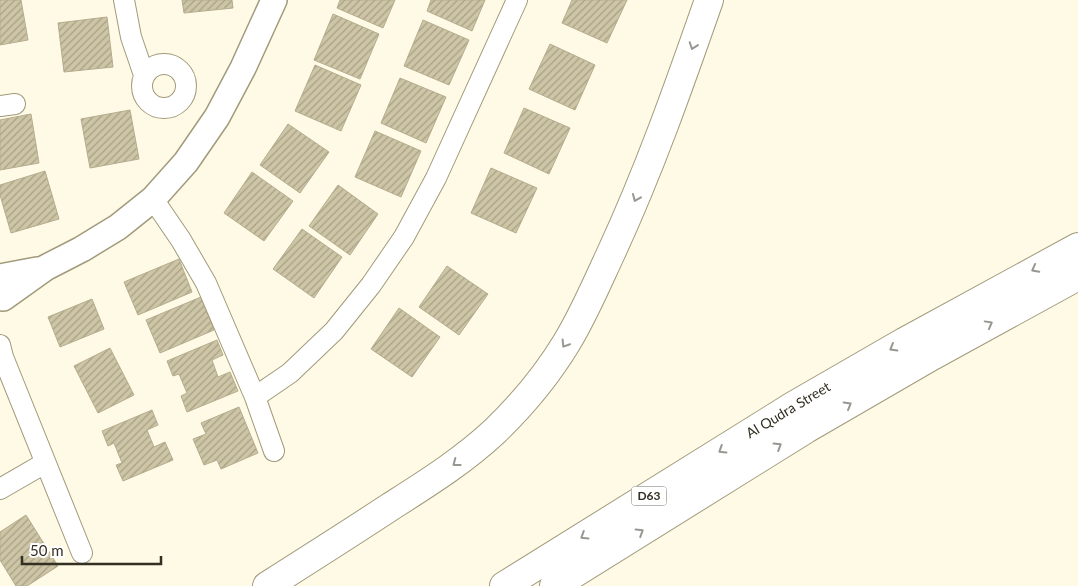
<svg xmlns="http://www.w3.org/2000/svg" width="1078" height="586" font-family="Lato,sans-serif">
	<style>
		.building { fill: url(#building-hatch); stroke: #b5ad8e }
		.lines { fill: none; stroke-linecap: round; stroke-linejoin: round }
		.minor-casing { stroke: #a19a7b; stroke-width: 22 }
		.tertiary-casing { stroke: #a19a7b; stroke-width: 28 }
		.primary-casing { stroke: #a19a7b; stroke-width: 30 }
		.minor { stroke: #fff; stroke-width: 20 }
		.tertiary { stroke: #fff; stroke-width: 25 }
		.primary { stroke: #fff; stroke-width: 28 }
		.oneway { stroke: #999791 }
		.labels { text-anchor: middle; stroke-width: 4; stroke-linejoin: round; paint-order: stroke }
		.shield { fill: #fff; stroke: #706d65; stroke-width: 1 }
		.shield-label { font-size: 12px; font-weight: bold; fill: #332f23 }
		.street-label { font-size: 14px; fill: #332f23; stroke: #fff }
	</style>
	<defs>
		<pattern id="building-hatch" width="6" height="6" patternUnits="userSpaceOnUse" patternTransform="scale(1.25)"><rect width="6" height="6" fill="#cdc5a5"/><path d="M-1 1l2-2M0 6l6-6M5 7l2-2" fill="none" stroke="#a7a086"/></pattern>
	</defs>
	<rect width="100%" height="100%" fill="#fffae6"/>
	<path class="building" d="M0,0h21l7,40 -28,5z
		M182,0h50l1,8 -49,5z
		M340,0h55l-12,28 -46,-20z
		M431,0h54l-13,31 -45,-20z
		M572,0h55l-20,43 -45,-20z
		M333,14l46,20 -19,45 -46,-19z
		M107,17l6,50 -49,5 -6,-49z
		M423,20l46,20 -20,45 -45,-19z
		M550,44l45,21 -20,45 -46,-21z
		M315,65l46,20 -20,46 -46,-20z
		M400,78l46,19 -20,46 -45,-20z
		M524,108l46,20 -21,46 -45,-21z
		M130,110l9,49 -49,9 -9,-49z
		M31,114l8,49 -39,7v-50z
		M288,124l41,28 -29,41 -40,-28z
		M375,131l46,20 -20,46 -46,-20z
		M491,168l46,20 -21,45 -45,-20z
		M45,171l14,48 -48,14 -11,-38v-10z
		M252,172l41,29 -29,40 -40,-28z
		M338,185l40,29 -28,41 -41,-29z
		M302,229l40,28 -28,41 -41,-29z
		M179,259l13,33 -54,23 -14,-33z
		M447,266l41,28 -29,41 -40,-28z
		M201,297l13,33 -54,23 -14,-33z
		M92,299l12,30 -44,18 -12,-30z
		M399,308l41,29 -28,40 -41,-28z
		M217,340l6,15 -11,5 6,17 12,-5 8,19 -51,21 -6,-16 6,-3 -8,-19 -6,2 -6,-15z
		M110,348l24,47 -36,18 -24,-47z
		M239,407l19,46 -37,16 -4,-9 -13,5 -11,-26 13,-5 -5,-11z
		M152,410l6,15 -11,5 7,17 11,-5 8,18 -50,21 -7,-16 6,-2 -8,-20 -6,3 -6,-15z
		M26,515l32,51 -31,20h-11l-16,-26v-28z"/>
	<g class="lines">
		<defs>
			<path id="minor" d="M124,0l7,37 13,38
				M142 86a22 22 0 1 1 44 0a22 22 0 1 1-44 0Z
				M0,106l15,-2
				M153,199l28,41 25,43 49,114 19,54
				M0,345l3,12 79,196
				M255,397l35,-24 44,-42 37,-46 33,-48 32,-59 81,-178
				M0,489l45,-26"/>
			<path id="tertiary" d="M0,277l37,-7
				M3,298l42,-30 37,-19 36,-22 35,-28 33,-37 31,-45 26,-49 31,-68"/>
			<path id="primary" d="M267,586c41,-26 82,-52 123,-79 36,-23 73,-46 105,-76 27,-26 52,-56 72,-89 17,-28 30,-59 44,-89 38,-82 68,-167 98,-253
				M504,586l289,-180 111,-64 174,-95
				M554,586l252,-157 126,-73 146,-80"/>
		</defs>
		<use href="#minor" class="minor-casing"/>
		<use href="#tertiary" class="tertiary-casing"/>
		<use href="#primary" class="primary-casing"/>
		<use href="#minor" class="minor"/>
		<use href="#tertiary" class="tertiary"/>
		<use href="#primary" class="primary"/>
	</g>
	<defs><path id="oneway-chevron" d="M-2-3.5L2.5 0L-2 3.5" fill="none" stroke-width="1.6" stroke-linecap="round" stroke-linejoin="round" transform="scale(1.25)"/></defs>
	<g class="oneway">
		<use href="#oneway-chevron" transform="translate(693 46) rotate(109)"/>
		<use href="#oneway-chevron" transform="translate(636 198) rotate(113)"/>
		<use href="#oneway-chevron" transform="translate(1035 269) rotate(152)"/>
		<use href="#oneway-chevron" transform="translate(989 324) rotate(-29)"/>
		<use href="#oneway-chevron" transform="translate(565 344) rotate(122)"/>
		<use href="#oneway-chevron" transform="translate(893 348) rotate(150)"/>
		<use href="#oneway-chevron" transform="translate(848 405) rotate(-30)"/>
		<use href="#oneway-chevron" transform="translate(778 446) rotate(-32)"/>
		<use href="#oneway-chevron" transform="translate(722 450) rotate(148)"/>
		<use href="#oneway-chevron" transform="translate(456 463) rotate(143)"/>
		<use href="#oneway-chevron" transform="translate(640 532) rotate(-32)"/>
		<use href="#oneway-chevron" transform="translate(584 536) rotate(148)"/>
	</g>
	<g class="labels">
		<rect class="shield" x="631.5" y="486.5" width="35" height="19" rx="4"/>
		<g class="shield-label">
			<text x="649" y="500">D63</text>
		</g>
		<g class="street-label">
			<text transform="translate(788 410) rotate(-31)" y="5">Al Qudra Street</text>
		</g>
	</g>
	<path d="M22 556v8h139v-8" fill="none" stroke="#332f23" stroke-width="2.5"/>
	<text x="30" y="556" font-size="15" fill="#332f23" stroke="#ffffff" stroke-width="4" paint-order="stroke">50 m</text>
</svg>
